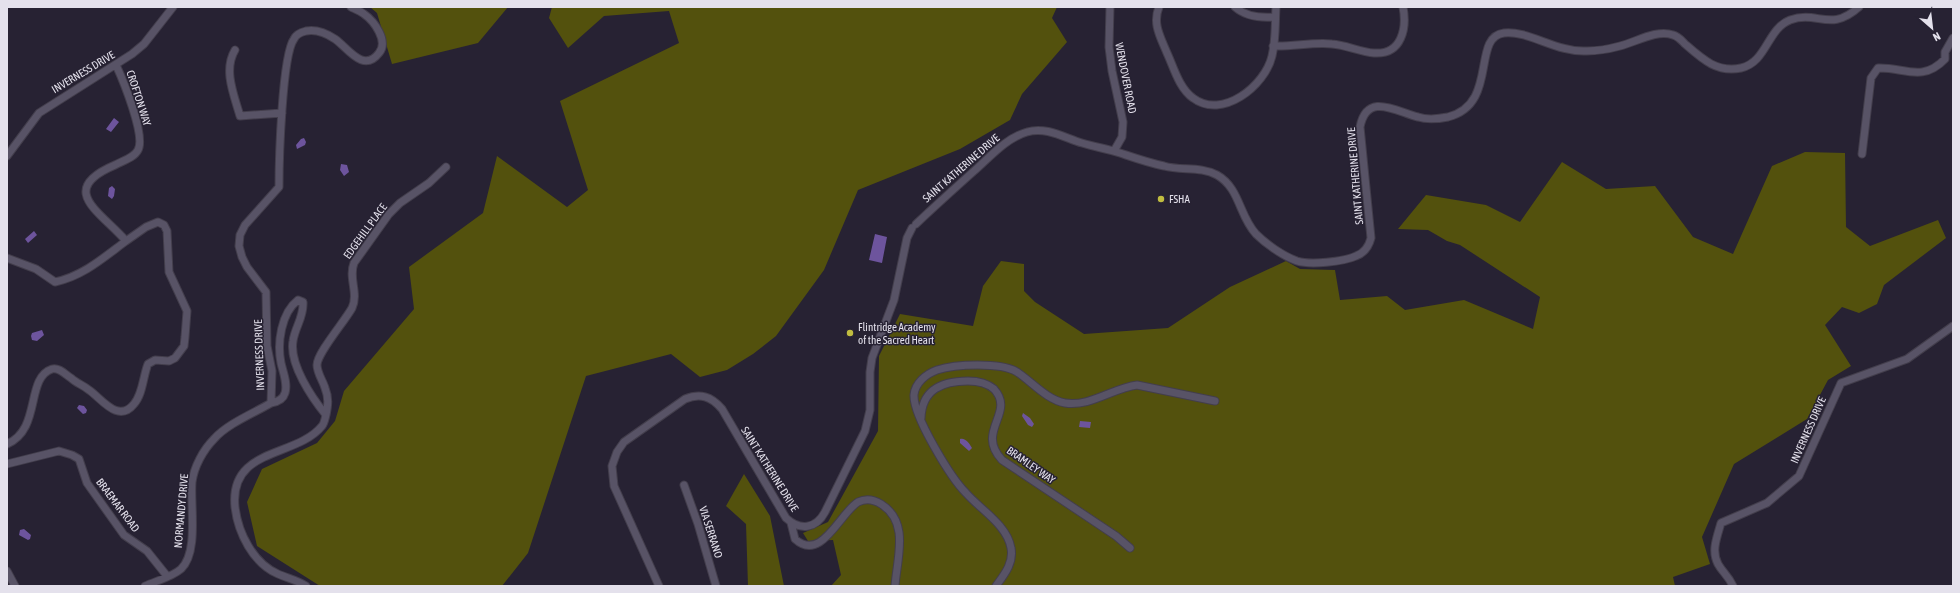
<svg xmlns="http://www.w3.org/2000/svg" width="1960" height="593" font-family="'Asap Condensed',sans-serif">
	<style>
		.green { fill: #53510d }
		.water { fill: #6d549d }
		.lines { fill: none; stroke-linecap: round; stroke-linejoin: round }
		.street-casing { stroke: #433e4c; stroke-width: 9 }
		.street { stroke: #585366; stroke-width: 7 }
		.poi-dot { fill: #c1bd40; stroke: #272233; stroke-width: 1.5 }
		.labels { text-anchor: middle; stroke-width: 3; stroke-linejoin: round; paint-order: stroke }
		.street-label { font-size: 11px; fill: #e4e1ec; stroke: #272233 }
		.poi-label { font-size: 11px; fill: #e4e1ec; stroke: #272233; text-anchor: start }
	</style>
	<rect width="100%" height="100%" fill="#272233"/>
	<path class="green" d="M370,7h138l-30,36 -86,21 -15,-51z
		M552,7h505l-5,11 15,24 -45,52 -12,26 -50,29 -102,41 -34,80 -48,66 -23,18 -26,16 -27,7 -29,-23 -85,22 -58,177 -26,33h-182l-63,-40 -10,-44 15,-33 55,-26 18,-22 9,-30 70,-82 -5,-42 74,-54 14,-57 70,51 21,-17 -28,-89 119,-58 -10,-32 -65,5 -36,32 -19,-30z
		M1805,152l40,1 1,74 24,19 68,-26 8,18 -62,47 -7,19 -18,9 -17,-6 -17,18 26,41 -23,14 -21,39 -73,45 -32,73 8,27 -37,13 2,9h-844l10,-11 -8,-35 -25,1 -5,-8 25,-11 50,-91 1,-75 21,-42 73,12 10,-40 18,-25 23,3v27l11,11 49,32 84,-6 62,-41 56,-26 14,8 35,1 5,30 47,-4 18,14 59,-10 69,29 7,-32 -80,-52 -13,-4 -19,-11 -30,-1 28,-34 60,10 34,17 42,-60 44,27 49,-3 38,51 40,17 39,-88z
		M744,474l26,42 14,70h-36l-2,-62 -20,-18z"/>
	<path class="water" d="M114,118l5,4 -8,10 -5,-3z
		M304,138l2,4 -1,3 -8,4 -1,-4 5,-6z
		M341,164l6,1 2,7 -5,4 -4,-6z
		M112,186l3,3 -1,7 -2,3 -4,-3 1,-8z
		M34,231l3,4 -9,8 -3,-4z
		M875,234l12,3 -5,26 -13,-3z
		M42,330l2,5 -7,6 -5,-1 -1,-4 1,-3z
		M79,405l5,1 3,4 -1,3 -3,1 -6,-6z
		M1023,413l7,5 4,6 -2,3 -4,-2 -6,-9z
		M1080,421l11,1 -1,6 -11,-1z
		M960,439c5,-2 10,5 12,9l-3,3 -9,-8z
		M24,529l7,6 -1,4 -2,1 -9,-5 1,-5z"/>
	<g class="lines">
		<defs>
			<path id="street" d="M1110,7l-1,40 3,24 11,51 -1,15 -8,14
				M1159,7c-7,17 2,31 8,46 7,15 12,35 26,45 29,22 72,-12 79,-42 4,-16 3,-33 4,-49
				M1235,7c11,10 27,11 40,10
				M1273,46c20,1 39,-4 59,-2 14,1 28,8 42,9 28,2 33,-25 29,-46
				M235,50c-12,20 -1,45 5,66l42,-3
				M1862,154l9,-76 7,-10c26,-1 44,15 67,-9v-7l8,-14
				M7,156l32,-43 93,-59 12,-10 29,-37
				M916,224c19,-18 39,-36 58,-53 16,-14 32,-33 53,-39 19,-6 38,6 55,11 13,4 26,6 38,10 15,5 29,10 44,13 17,5 37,0 53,9 23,13 22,41 39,59 10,10 27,22 41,27 13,4 46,1 59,-5 8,-3 13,-10 15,-18l-11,-111c7,-36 37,-15 58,-10 9,3 20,2 30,0 51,-13 23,-80 56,-84 24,-3 53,20 83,18 11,0 22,-2 33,-5 16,-4 37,-17 53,-11 5,1 9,6 12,9 17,15 32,29 56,24 26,-6 26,-39 49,-48 28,-10 40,13 69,-13
				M7,258l29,11 19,13c28,-6 48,-24 71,-41
				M326,415c2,-10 3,-17 -1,-27 -2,-7 -8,-15 -8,-23 0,-12 28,-44 35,-57 7,-15 -4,-30 2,-45l35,-49 11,-11 29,-20 17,-16
				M921,418c1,-29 22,-37 47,-37 9,0 19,2 26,8 22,24 -19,42 8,71l114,76 14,12
				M7,444c35,-15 18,-66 45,-75 7,-2 14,6 19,9 5,5 12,7 18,12 12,8 29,34 45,14 9,-10 9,-28 14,-40l7,-4 14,1 6,-3 9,-12 1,-9 2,-26 -18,-39 -2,-41 -3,-6 -6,-3 -12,5 -20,14c-25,-29 -70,-51 -11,-76 7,-4 19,-7 23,-15 8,-14 -15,-70 -22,-85
				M7,464l52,-13 13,4 7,4 8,24 37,52 23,16 20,25
				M684,485l14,39 18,62
				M791,523l4,16c26,24 45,-26 63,-37 8,-4 15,-3 23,2 29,18 16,54 14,82
				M7,571l8,15
				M145,586c11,-5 27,-9 36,-17 18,-17 9,-64 11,-87 2,-15 11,-32 22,-43 13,-15 40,-26 57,-36
				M306,586c-9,-6 -19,-8 -28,-12 -25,-11 -40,-41 -43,-67 -6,-60 61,-49 87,-81 2,-2 3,-7 4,-11 -14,-17 -37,-51 -33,-74 2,-14 11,-24 10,-39l-5,-2c-17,13 -21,43 -17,63 2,9 7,21 4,30 -2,7 -8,9 -14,10l1,-32 -5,-25 -1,-54 -19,-25 -5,-10 -3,-11 1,-11 5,-10 34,-38c0,-25 3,-132 15,-148 2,-5 8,-7 12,-8 11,-2 20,2 29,8 12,8 28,35 44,14 10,-12 -5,-32 -15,-39 -4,-3 -9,-5 -13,-7
				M659,586l-45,-100 -2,-20 5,-14 7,-10 61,-43c15,-6 26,-3 37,10l64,109c14,13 30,11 39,-6l40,-81 5,-21v-38l2,-14 22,-58 13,-62 5,-10
				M996,586c8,-11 18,-23 15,-38 -4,-23 -30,-38 -45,-55 -15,-15 -53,-77 -52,-98 1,-12 12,-21 23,-25 18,-6 64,-8 80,2 15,10 30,28 48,31 25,4 48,-15 72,-18l78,16
				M1733,586c-5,-11 -10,-13 -15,-22 -7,-13 -1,-27 3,-41l46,-20 32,-27 42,-93 66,-24 46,-33"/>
		</defs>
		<use href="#street" class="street-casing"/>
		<use href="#street" class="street"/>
	</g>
	<g class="poi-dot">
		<circle cx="1161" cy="199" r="4"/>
		<circle cx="850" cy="333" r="4"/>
	</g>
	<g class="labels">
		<g class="street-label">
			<text transform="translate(83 72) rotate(-31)" y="4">INVERNESS DRIVE</text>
			<text transform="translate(1126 78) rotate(79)" y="4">WENDOVER ROAD</text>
			<text transform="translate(139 98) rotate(72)" y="4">CROFTON WAY</text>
			<text transform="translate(961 168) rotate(-41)" y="4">SAINT KATHERINE DRIVE</text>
			<text transform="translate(1355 176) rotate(-95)" y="4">SAINT KATHERINE DRIVE</text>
			<text transform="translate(365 231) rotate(-54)" y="4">EDGEHILL PLACE</text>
			<text transform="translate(259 355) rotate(-92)" y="4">INVERNESS DRIVE</text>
			<text transform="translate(1808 430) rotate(-66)" y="4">INVERNESS DRIVE</text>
			<text transform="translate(1031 465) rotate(35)" y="4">BRAMLEY WAY</text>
			<text transform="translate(770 469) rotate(58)" y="4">SAINT KATHERINE DRIVE</text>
			<text transform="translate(118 505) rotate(53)" y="4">BRAEMAR ROAD</text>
			<text transform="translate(181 511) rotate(-85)" y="4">NORMANDY DRIVE</text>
			<text transform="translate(711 532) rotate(72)" y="4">VIA SERRANO</text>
		</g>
		<g class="poi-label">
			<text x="1169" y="203">FSHA</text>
			<text x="858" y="331">Flintridge Academy<tspan x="858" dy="13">of the Sacred Heart</tspan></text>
		</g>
	</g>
	<rect width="1960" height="593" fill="none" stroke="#e4e1ec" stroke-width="16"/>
	<g transform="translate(1932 28) rotate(152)" stroke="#272233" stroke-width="3" paint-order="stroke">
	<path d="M0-3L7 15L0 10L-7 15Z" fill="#e4e1ec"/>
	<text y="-6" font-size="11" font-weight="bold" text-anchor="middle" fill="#e4e1ec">N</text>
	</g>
</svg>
